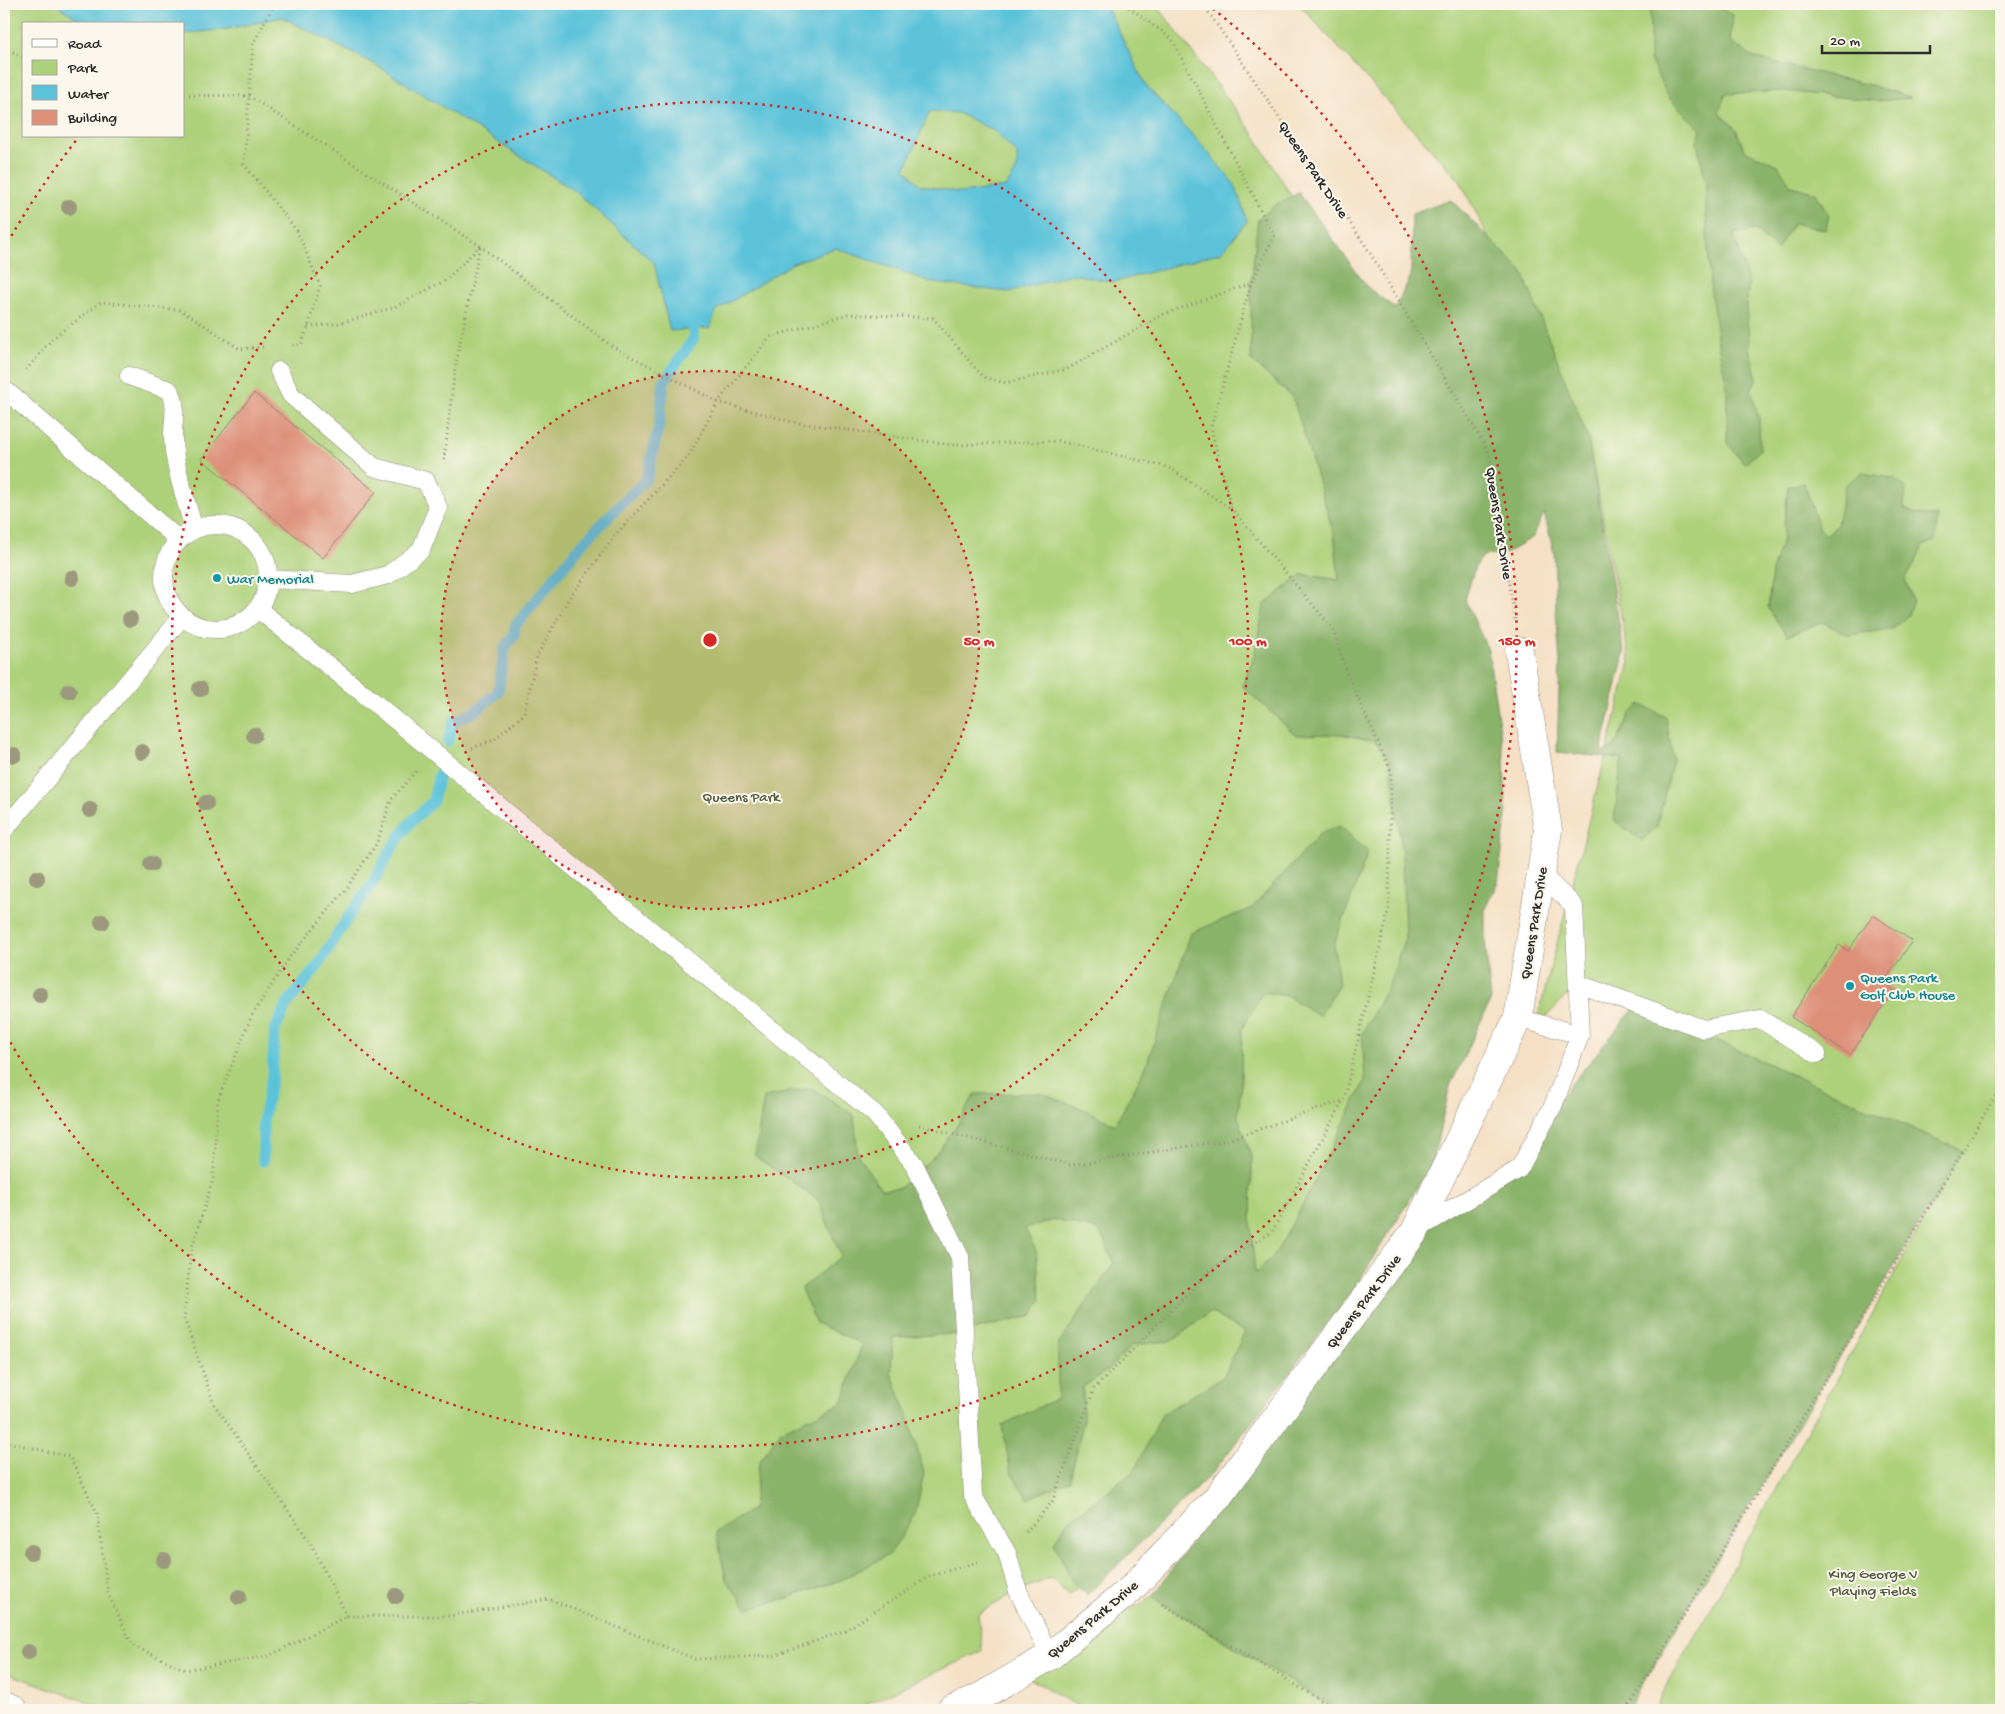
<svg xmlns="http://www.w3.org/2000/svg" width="2005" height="1714" font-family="'Gochi Hand',sans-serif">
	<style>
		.green { fill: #add17a; stroke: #6c7e52; fill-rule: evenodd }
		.forest { fill: #8ab36a; stroke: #5a6f4a }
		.water { fill: #5cc2da; stroke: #447682; fill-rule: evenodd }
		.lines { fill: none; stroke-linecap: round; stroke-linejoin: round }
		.stream { stroke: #5cc2da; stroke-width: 11 }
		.building { fill: #dd8f78 }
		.service-casing { stroke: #908678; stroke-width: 19 }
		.minor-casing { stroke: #908678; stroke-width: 29 }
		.path { stroke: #908678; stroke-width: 3; stroke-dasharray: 1 4; stroke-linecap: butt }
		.service { stroke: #fff; stroke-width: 18 }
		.minor { stroke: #fff; stroke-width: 28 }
		.service-bridge-casing { stroke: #908678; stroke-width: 19; stroke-linecap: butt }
		.service-bridge { stroke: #fff; stroke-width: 18 }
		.tree { fill: #9b987e }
		.ring { fill: none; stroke: #d62828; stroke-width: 2.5; stroke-dasharray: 2.5 5 }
		.culture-dot { fill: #0f9aa8; stroke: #fbf7ec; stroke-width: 2 }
		.labels { text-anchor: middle; stroke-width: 4; stroke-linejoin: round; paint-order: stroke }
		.street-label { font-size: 15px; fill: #2b2b2b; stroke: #fbf7ec }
		.culture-label { font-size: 15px; fill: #0d838f; stroke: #fbf7ec; text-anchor: start }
		.park-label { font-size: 15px; fill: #525d43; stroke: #fbf7ec }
		.centre { fill: #d62828; stroke: #fbf7ec; stroke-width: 2.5 }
		.ring-label { font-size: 15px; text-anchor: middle; font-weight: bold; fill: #d62828; stroke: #fbf7ec; stroke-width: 4; stroke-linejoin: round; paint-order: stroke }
	</style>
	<rect width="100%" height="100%" fill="#fbf7ec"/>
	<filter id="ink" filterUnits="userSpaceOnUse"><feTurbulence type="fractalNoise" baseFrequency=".02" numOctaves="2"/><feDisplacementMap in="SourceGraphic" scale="10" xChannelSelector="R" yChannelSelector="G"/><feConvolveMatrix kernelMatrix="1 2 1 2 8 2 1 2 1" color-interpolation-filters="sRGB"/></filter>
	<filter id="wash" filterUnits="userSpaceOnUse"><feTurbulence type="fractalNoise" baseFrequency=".0096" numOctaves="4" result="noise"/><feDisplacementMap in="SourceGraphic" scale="20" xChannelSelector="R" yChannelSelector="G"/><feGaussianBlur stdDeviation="1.12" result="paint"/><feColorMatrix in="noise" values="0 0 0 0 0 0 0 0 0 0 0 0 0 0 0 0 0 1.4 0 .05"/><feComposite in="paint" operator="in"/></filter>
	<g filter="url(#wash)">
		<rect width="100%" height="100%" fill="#f5e0c5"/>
		<path class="green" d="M4,4h1152l97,129 65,107 156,678 -322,613 -84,64 -17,-17 -33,13 -40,23 4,37 -129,59h-743l-106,-38zM24,24h160v112h-160z
			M1299,4h702v1706h-347l308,-559 -384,-167 -43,44 95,-366 -43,-227 -127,-254z
			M1152,1597l185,113h-253l-63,-37z"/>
		<path class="forest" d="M1656,4h56l21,11 -3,27 25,16 119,28 37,12 -33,3 -96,-10 -57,3 -6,19 17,16 8,21 34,15 13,21 25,7 13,23 -4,14 -32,-7 -16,27 -22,-20 -21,4 15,51 -3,21 4,47 7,25 -6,12 8,29 1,31 -15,14 -18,-21v-57l-9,-42 -8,-59 -4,-71v-31l-9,-40 4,-13 -32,-32 -19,-38v-53z
			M1299,193l69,95 27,20 16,-32 1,-62 39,-14 71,71 65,164 37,218 -23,100 13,-5 16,-34 10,-10 26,13 7,43 -16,66 -15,15 -28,-21 8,-61 -65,-7 3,-90 -4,-52 -2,-57 -10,-40 -11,24 -26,16 -24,3 -8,11 -10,33 23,50 16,109 2,58 -8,66 -13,25v32l6,60 -41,86 -18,77 -78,126 -140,182 -127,124 -15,-14 -18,-38 13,-21 67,-51 28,-57 61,-37 22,-45 -35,-20 -38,29 -40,4 -24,25 -25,17v36l-13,57 -42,19 -17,-26 -9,-48 56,-27v-53l56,-82 -15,-33 -45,-10 -29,9 11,22 5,49 -9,16 -76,18 -63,3 -2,36 16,40 17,60 -9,42 -25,39 -49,26 -53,18 -40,11 -22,-29 -10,-48 37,-23 6,-47 22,-31 61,-28 20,-59 -46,-21 -15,-34 40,-33 -23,-56 -63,-44 9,-59 48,-9 42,27 4,41 23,33 19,-1 34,-32 22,-29 19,-33 66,-1 47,18 27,14 31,-59 45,-133 61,-25 69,-75 19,-7 28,26 -34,93 5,39 -19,32 -33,-20 -24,-4 -21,37 -1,54 -3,33 14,43 -1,67 4,47 21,-20 26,-47 63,-125 -3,-48 26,-46 17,-50 -3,-84 -12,-92 -15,-20 -35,-7 -44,1 -54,-49 12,-29 10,-52 39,-31 36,6 -5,-46 -41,-136 -42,-38v-77l7,-64 20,-16z
			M1862,473l32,5 12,10 -2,20 9,5 25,4 -3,24 -12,5 -8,17 -10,17 8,20 -5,15 -16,14 -43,6 -27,-13 -35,14 -19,-28 4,-37 11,-33 5,-52 16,-3 15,45 7,7 11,-10 8,-40z
			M1637,1005l326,146 -336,559h-290l-185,-113 263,-366 104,-62 34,-63z"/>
		<path class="water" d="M56,4h841l16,1 8,-1h184l41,82 53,56 36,43 12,36 -25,31 -107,30 -43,-8 -64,18 -74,-9 -99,-35 -42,15 -77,48 -6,17 -40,3 -16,-68 -79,-72 -199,-126 -94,-48 -55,12 -43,5v-10h-99zM930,111l28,2 36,18 23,23v15l-11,18 -44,6 -42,-8 -15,-16z"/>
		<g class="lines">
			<path class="stream" d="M448,741l6,-20 19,-8 25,-21 7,-45 9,-11 1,-10 66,-81 66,-67 12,-53 5,-43 30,-44 -1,-9
				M263,1161v-41l9,-45 3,-45 12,-26 30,-37 30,-48 25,-35 20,-36 17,-24 24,-23 6,-27"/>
		</g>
		<g id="blocks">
			<path class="building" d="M254,393l122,99 -53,66 -122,-99z
				M1873,915l39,26 -28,41 10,8 -44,65 -59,-38 48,-72 9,6z"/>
		</g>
	</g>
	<g filter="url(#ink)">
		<use href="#blocks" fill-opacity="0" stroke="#908678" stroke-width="1"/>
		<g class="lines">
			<defs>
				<path id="service" d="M129,376l40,14c10,12 3,34 4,49 1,28 14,64 21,91
					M4,389l175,151
					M164 577a52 52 0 1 1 104 0a52 52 0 1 1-104 0Z
					M269,579l83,5 36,-9 33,-25 17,-43 -12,-26 -52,-14 -83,-72 -12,-24
					M258,609l112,90
					M504,810l371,304 39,50 46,93 13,239 34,57 11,38 32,65
					M4,830l178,-213
					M1578,984l126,45 56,-10 57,35
					M1518,1018l62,17
					M1416,1230l103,-61 34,-63 27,-71 -6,-129 -33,-32"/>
				<path id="minor" d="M4,1706l9,4
					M951,1710l29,-13 70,-41 81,-67 86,-91 198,-267 103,-213 30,-188 -29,-179"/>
			</defs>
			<use href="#service" class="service-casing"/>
			<use href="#minor" class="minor-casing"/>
			<path class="path" d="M274,4l-21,40 -9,120 53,67 23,55 -12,41 -7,18h-10
				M1203,4l164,244 122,204 26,168
				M4,47l20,11
				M184,95l65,1 231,150 133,101 105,55 75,20 159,23 106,-4 110,26 62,41
				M308,327l33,-4 54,-16 51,-27 34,-34
				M26,370l27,-32 48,-36 80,8 59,39 23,-2
				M444,460l11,-92 25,-122
				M472,748l22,-8 30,-26 13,-58 31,-56 48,-66 72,-77 30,-55 52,-65 78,-23 85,4 50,59 23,6 61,-14 95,-54 89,-32
				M919,1125l152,40 157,-25 116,-40
				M4,1441l66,16 27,56 11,80 24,52 54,25 83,-14 78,-40h102l100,-17 146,60 79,-3 72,-26 84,-54 51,-15
				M1026,1532l26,-30 42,-113 118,-120 60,-37 72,-133 45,-191 2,-137 -44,-97 -14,-45 -102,-121 -20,-81 40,-144 23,-47 -102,-197 -48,-35
				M1162,1604l175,106
				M347,1616l-37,-74 -96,-138 -30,-86 7,-67 22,-72 5,-79 33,-83 38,-59 57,-69 31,-46 14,-43 25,-29
				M1627,1710l374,-623"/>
			<use href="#service" class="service"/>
			<use href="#minor" class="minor"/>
			<defs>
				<path id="service-bridge" d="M370,699l134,111"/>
			</defs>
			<use href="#service-bridge" class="service-bridge-casing"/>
			<use href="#service-bridge" class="service-bridge"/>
		</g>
		<g class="tree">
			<circle cx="69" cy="207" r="8"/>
			<circle cx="72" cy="578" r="8"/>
			<circle cx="130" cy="619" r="8"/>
			<circle cx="200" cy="689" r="8"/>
			<circle cx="69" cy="691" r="8"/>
			<circle cx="254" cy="735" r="8"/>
			<circle cx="142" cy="752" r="8"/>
			<circle cx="14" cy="755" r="8"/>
			<circle cx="206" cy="803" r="8"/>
			<circle cx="90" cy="810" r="8"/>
			<circle cx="151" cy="864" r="8"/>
			<circle cx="37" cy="878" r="8"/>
			<circle cx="102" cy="922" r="8"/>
			<circle cx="40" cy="995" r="8"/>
			<circle cx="31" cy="1552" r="8"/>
			<circle cx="164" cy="1560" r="8"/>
			<circle cx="396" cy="1596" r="8"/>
			<circle cx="239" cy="1597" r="8"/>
			<circle cx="28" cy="1652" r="8"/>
		</g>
	</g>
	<circle cx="710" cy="640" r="269" fill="#d62828" fill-opacity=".12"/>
	<g class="ring">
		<circle cx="710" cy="640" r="269"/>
		<circle cx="710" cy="640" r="538"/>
		<path d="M4 249A807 807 0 0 1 78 138M1207 4A807 807 0 1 1 4 1031"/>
	</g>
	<g class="culture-dot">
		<circle cx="217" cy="578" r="5"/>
		<circle cx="1850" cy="986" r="5"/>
	</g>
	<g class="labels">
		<g class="street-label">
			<text transform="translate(1314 169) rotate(56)" y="5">Queens Park Drive</text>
			<text transform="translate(1500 523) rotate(81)" y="5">Queens Park Drive</text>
			<text transform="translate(1533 923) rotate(-81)" y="5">Queens Park Drive</text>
			<text transform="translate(1363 1301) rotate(-53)" y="5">Queens Park Drive</text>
			<text transform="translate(1092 1619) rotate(-40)" y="5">Queens Park Drive</text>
		</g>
		<g class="culture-label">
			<text x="227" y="583">War Memorial</text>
			<text x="1860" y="982">Queens Park<tspan x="1860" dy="17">Golf Club House</tspan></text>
		</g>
		<g class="park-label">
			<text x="741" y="801">Queens Park</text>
			<text x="1873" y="1578">King George V<tspan x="1873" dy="17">Playing Fields</tspan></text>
		</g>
	</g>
	<circle cx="710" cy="640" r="8" class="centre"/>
	<g class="ring-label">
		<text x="979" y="645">50 m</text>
		<text x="1248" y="645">100 m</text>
		<text x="1517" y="645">150 m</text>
	</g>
	<rect width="2005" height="1714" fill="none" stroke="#fbf7ec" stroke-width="20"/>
	<rect x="22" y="22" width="162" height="115" fill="#fbf7ec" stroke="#a8a59f"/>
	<rect x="32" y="39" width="25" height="8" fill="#ffffff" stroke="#a8a59f"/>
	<text x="68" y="48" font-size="15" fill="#2b2b2b">Road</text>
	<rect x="32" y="60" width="25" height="15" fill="#add17a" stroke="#a8a59f"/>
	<text x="68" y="72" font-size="15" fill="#2b2b2b">Park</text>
	<rect x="32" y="85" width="25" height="15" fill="#5cc2da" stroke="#a8a59f"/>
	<text x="68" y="98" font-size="15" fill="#2b2b2b">Water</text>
	<rect x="32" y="110" width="25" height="15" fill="#dd8f78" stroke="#a8a59f"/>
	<text x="68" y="122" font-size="15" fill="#2b2b2b">Building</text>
	<path d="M1822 45v8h108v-8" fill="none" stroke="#2b2b2b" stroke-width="2.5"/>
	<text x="1830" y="45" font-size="15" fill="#2b2b2b" stroke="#fbf7ec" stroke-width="4" paint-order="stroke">20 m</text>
</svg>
